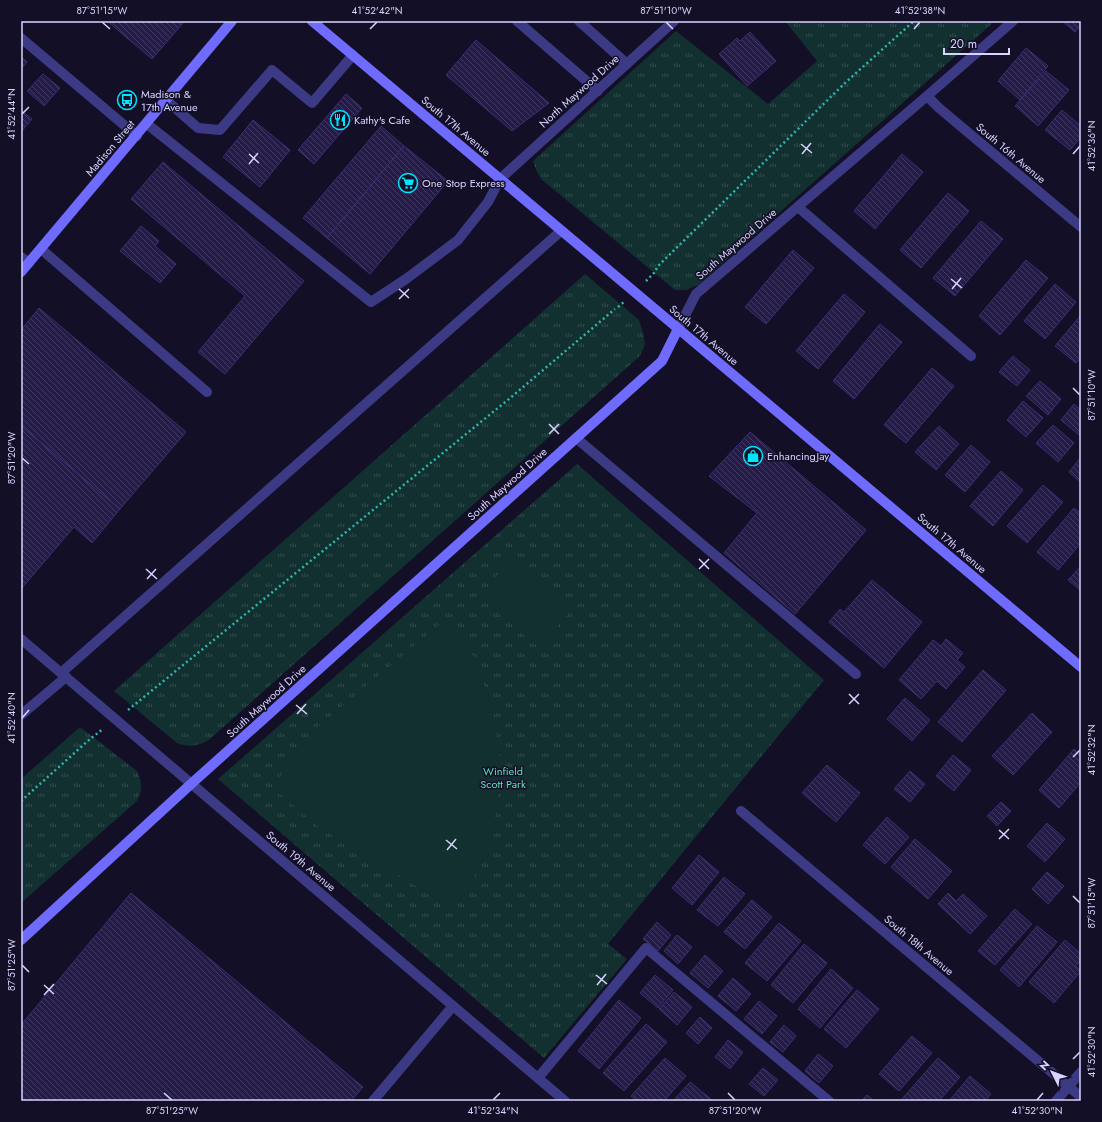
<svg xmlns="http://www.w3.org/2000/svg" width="1102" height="1122" font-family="Jost,sans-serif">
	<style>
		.grass { fill: url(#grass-tufts) }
		.pitch { fill: #12302f }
		.building { fill: url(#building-back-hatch); stroke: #3b2d73 }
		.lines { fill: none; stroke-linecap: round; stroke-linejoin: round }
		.path { stroke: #2fb8b0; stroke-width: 2.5; stroke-dasharray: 2 3; stroke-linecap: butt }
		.lane { stroke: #3d3a85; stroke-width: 10 }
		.street { stroke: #3d3a85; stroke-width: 10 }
		.secondary { stroke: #6f6bff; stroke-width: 10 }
		.ticks { fill: none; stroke: #d9d4ff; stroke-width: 1.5 }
		.labels { text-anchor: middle; stroke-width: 3; stroke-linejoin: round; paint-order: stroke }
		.street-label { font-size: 11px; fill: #d9d4ff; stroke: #130f26 }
		.poi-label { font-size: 11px; fill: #d9d4ff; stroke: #130f26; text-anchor: start }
		.park-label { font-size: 11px; fill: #5fe0c0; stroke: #130f26 }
		.neatline { fill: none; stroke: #d9d4ff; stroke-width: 1.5 }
		.ticks-label { font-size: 10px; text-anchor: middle; fill: #d9d4ff }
	</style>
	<defs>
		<pattern id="grass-tufts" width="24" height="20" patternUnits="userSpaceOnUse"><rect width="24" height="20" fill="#12302f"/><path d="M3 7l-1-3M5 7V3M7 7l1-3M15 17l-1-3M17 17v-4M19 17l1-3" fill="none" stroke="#344d4e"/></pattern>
		<pattern id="building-back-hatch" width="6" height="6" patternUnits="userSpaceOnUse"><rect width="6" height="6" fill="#241b47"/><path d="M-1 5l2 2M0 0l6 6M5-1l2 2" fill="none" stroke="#433b63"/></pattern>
	</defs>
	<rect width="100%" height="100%" fill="#130f26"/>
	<path class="grass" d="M785,21h210l-297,264 -12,5h-11l-134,-111 -5,-9 -3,-9 143,-130 92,73 49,-43z
		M585,274l54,46 4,13 2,11 -5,12 -430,383c-11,7 -20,9 -33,4l-63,-52z
		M577,464l247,216 -216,264 19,15 -83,99 -326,-279z
		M80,727l57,44c5,12 6,18 0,30l-116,102v-124z"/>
	<path class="pitch" d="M514,555l61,50 -35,43 -61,-51z
		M445,620l30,38 18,53 9,61 -11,68 -23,51 -16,17 -133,-81 -40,-34 2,-18 33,-45z"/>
	<path class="building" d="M107,21h77v1l-32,37z
		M1062,21h19v4l-6,7z
		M750,32l26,29 -29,25 -28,-32 18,-16 3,3z
		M476,40l73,63 -37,28 -66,-56z
		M1026,48l22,18 -28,34 -22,-19z
		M21,57l6,5 -6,7z
		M1046,71l23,19 -31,36 -23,-20z
		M43,74l17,14 -16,18 -17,-15z
		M346,94l16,14 -48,56 -16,-14z
		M21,110l11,9 -11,13z
		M1062,110l19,16v11l-11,13 -25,-20z
		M253,120l37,30 -30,37 -37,-30z
		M381,126l23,20 -77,92 -24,-20z
		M404,146l44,35 -78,93 -43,-36z
		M902,154l21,18 -48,57 -21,-18z
		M163,162l141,119 -79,93 -27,-22 47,-56 -114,-97z
		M948,193l21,18 -48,57 -21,-18z
		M981,221l22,18 -48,57 -22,-18z
		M141,226l18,15 -4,5 21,18 -16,19 -40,-32z
		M793,250l21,18 -48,56 -21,-17z
		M1026,260l22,18 -48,57 -21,-19z
		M1055,284l21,18 -31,37 -21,-18z
		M844,294l21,18 -47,57 -22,-18z
		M39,308l147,124 -66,77 -99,-83v-96z
		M1081,315v43l-5,5 -21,-17z
		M880,324l22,18 -48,57 -21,-18z
		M1013,356l17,14 -13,16 -18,-14z
		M932,368l22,18 -48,57 -22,-18z
		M1040,381l21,18 -13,16 -22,-19z
		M1023,401l20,17 -17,19 -19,-17z
		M1074,404l7,6v22l-2,3 -18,-15z
		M1053,425l21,18 -16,19 -22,-19z
		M21,426l99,83 -28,34 -18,-16 -53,62z
		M939,426l20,18 -23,26 -21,-18z
		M750,432l116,98 -71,84 -71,-61 33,-40 -48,-37z
		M971,445l19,17 -25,30 -20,-17z
		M1081,457v26l-12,-11z
		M1001,471l22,19 -30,36 -23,-20z
		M1043,485l20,17 -36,41 -20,-17z
		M1074,508l7,5v30l-23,27 -21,-18z
		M1081,566v25l-13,-11z
		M872,580l50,42 -38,46 -55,-46 11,-13 4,3z
		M946,639l17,14 -6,7 8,7 -19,22 -9,-8 -16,18 -22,-19 34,-40 8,6z
		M983,670l23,20 -44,52 -24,-20z
		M905,698l25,22 -18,21 -25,-22z
		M1032,713l20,19 -39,43 -21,-19z
		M1074,749l7,6v27l-22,26 -20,-18z
		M953,755l18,15 -17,21 -18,-15z
		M827,765l33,28 -24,29 -34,-29z
		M910,771l15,13 -15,18 -16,-13z
		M1001,802l10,9 -14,15 -10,-10z
		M887,817l22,20 -24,27 -22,-19z
		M1047,823l18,16 -20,23 -18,-16z
		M915,839l37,32 -24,28 -37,-32z
		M699,855l20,17 -27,33 -20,-17z
		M1047,872l17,14 -16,18 -16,-15z
		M724,877l21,17 -27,32 -21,-16z
		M131,893l232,194 -12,14h-330v-76z
		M948,893l8,8 7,-7 24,22 -17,18 -32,-30z
		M752,900l20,17 -27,32 -21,-17z
		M1015,909l17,15 -37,41 -17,-14z
		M657,922l14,13 -13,16 -15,-12z
		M779,923l22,18 -34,40 -22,-18z
		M1037,926l20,16 -38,45 -19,-17z
		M677,935l15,12 -14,17 -14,-13z
		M1065,940l16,14v6l-5,6 5,5 -27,32 -25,-21z
		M804,944l23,19 -34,40 -22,-18z
		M705,955l18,16 -15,17 -18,-15z
		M831,969l22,19 -33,40 -22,-19z
		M655,975l18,15 -15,18 -18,-15z
		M733,978l18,16 -15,17 -18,-15z
		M857,990l22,19 -33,39 -22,-19z
		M674,992l18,15 -15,18 -18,-16z
		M619,1000l22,18 -42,51 -21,-18z
		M759,1001l18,15 -15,18 -18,-15z
		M700,1017l12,11 -14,16 -12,-11z
		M646,1024l21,18 -43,49 -21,-18z
		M784,1025l12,11 -13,16 -13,-10z
		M912,1036l20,17 -33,38 -20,-17z
		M728,1040l15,12 -13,17 -15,-12z
		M818,1054l15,12 -14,17 -14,-12z
		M665,1058l21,18 -22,25h-27l-6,-5z
		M938,1058l22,19 -21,24h-37l-1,-1z
		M763,1068l15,12 -14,16 -15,-12z
		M970,1076l21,18 -6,7h-36z
		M690,1082l22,18 -1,1h-38z
		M867,1095l7,6h-13z"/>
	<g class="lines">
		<path class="path" d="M646,281l8,-8 4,-7 188,-184 68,-61
			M618,307l6,-5
			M128,710l381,-311 106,-90
			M21,801l69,-62 13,-10"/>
		<path class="lane" d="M517,21l81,70
			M579,21l48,43
			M21,38l116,98
			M166,100l32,28 22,2 52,-60 40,33 41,-48
			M147,124l224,178 35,-23 52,-39 30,-38 12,-23
			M798,207l173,149
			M41,249l166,143
			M576,438l280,236
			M61,673l500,-442
			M21,715l45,-38
			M538,1078l108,-130 183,153
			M373,1101l80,-95"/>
		<path class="street" d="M927,96l12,12 142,119
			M500,179l174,-158
			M21,257l8,6
			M678,329l18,-35 231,-198 86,-75
			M21,639l544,462
			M741,811l340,286
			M1056,1101l25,-29"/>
		<path class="secondary" d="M312,21l769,646
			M21,272l211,-251
			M21,940l170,-156 471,-423 16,-32"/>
	</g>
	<path class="ticks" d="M102,22l8,7M666,22l7,7M370,29l7,-7M914,29l6,-7M22,114l7,-7M801,144l11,9M249,154l10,9M802,154l9,-11M1073,154l7,-8M249,164l9,-11M951,279l11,9M399,289l10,9M952,289l9,-11M399,299l10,-10M1073,388l7,7M549,424l10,10M549,434l10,-10M22,458l7,6M699,559l10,10M146,569l11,10M699,569l10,-10M147,579l9,-10M849,694l10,10M849,704l10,-10M296,705l11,9M297,714l9,-10M22,718l7,-8M1073,757l7,-7M999,830l10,9M999,839l10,-10M446,840l11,9M447,850l9,-11M1073,896l7,7M22,965l7,7M596,975l11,9M44,985l10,9M597,985l9,-11M44,995l10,-11M1073,1059l7,-7M164,1093l8,7M728,1093l7,7M493,1100l7,-7M1037,1100l6,-7"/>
	<defs>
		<symbol id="bus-ring" viewBox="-11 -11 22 22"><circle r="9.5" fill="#130f26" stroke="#00e5ff" stroke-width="1.5"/><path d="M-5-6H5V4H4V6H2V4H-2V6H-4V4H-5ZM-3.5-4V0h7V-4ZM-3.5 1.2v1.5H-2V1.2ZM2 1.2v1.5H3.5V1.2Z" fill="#00e5ff"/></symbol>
		<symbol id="restaurant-ring" viewBox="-11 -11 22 22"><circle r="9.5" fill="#130f26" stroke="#00e5ff" stroke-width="1.5"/><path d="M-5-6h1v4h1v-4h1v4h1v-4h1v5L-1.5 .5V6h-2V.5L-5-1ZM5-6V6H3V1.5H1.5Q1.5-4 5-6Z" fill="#00e5ff"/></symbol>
		<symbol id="supermarket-ring" viewBox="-11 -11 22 22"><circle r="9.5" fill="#130f26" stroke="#00e5ff" stroke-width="1.5"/><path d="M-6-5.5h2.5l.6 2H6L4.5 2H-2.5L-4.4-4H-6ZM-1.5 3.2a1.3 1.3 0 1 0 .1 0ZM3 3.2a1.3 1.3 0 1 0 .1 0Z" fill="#00e5ff"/></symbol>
		<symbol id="shop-ring" viewBox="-11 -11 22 22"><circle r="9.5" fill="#130f26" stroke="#00e5ff" stroke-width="1.5"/><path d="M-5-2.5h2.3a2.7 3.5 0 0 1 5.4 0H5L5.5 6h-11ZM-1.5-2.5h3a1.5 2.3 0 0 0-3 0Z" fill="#00e5ff"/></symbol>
	</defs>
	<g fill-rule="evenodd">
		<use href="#bus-ring" x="116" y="89" width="22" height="22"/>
		<use href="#restaurant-ring" x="329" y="109" width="22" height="22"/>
		<use href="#supermarket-ring" x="397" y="172" width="22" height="22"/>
		<use href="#shop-ring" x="742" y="445" width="22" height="22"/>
	</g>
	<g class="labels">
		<g class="street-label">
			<text transform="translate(579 91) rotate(-42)" y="4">North Maywood Drive</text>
			<text transform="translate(456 126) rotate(40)" y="4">South 17th Avenue</text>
			<text transform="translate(110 148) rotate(-50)" y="4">Madison Street</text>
			<text transform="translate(1011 153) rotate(40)" y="4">South 16th Avenue</text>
			<text transform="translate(736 244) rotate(-41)" y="4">South Maywood Drive</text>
			<text transform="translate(704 335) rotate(40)" y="4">South 17th Avenue</text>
			<text transform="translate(507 484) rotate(-42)" y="4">South Maywood Drive</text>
			<text transform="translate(952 543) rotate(40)" y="4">South 17th Avenue</text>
			<text transform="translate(266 701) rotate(-42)" y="4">South Maywood Drive</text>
			<text transform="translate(301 861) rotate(40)" y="4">South 19th Avenue</text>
			<text transform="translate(919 945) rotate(40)" y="4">South 18th Avenue</text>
		</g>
		<g class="poi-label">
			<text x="141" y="98">Madison &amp;<tspan x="141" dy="13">17th Avenue</tspan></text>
			<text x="354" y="124">Kathy's Cafe</text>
			<text x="422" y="187">One Stop Express</text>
			<text x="767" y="460">EnhancingJay</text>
		</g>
		<g class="park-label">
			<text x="503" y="775">Winfield<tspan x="503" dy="13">Scott Park</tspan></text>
		</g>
	</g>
	<rect width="1102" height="1122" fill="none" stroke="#130f26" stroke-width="44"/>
	<g transform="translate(1052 1072) rotate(312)" stroke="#130f26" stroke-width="3" paint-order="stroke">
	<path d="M0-3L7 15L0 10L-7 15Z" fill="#d9d4ff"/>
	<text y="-6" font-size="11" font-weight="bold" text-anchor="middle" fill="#d9d4ff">N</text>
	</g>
	<path d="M944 48v6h65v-6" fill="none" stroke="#d9d4ff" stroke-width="2"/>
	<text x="950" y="48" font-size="12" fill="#d9d4ff" stroke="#130f26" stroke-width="3" paint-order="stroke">20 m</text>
	<rect x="22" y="22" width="1058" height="1078" class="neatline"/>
	<g class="ticks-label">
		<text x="102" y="14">87°51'15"W</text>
		<text x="377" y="14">41°52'42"N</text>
		<text x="666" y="14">87°51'10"W</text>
		<text x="920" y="14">41°52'38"N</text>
		<text transform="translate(11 114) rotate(-90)" y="4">41°52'44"N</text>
		<text transform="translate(1091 146) rotate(-90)" y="4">41°52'36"N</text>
		<text transform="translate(1091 395) rotate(-90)" y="4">87°51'10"W</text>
		<text transform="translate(11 458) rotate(-90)" y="4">87°51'20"W</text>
		<text transform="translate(11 718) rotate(-90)" y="4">41°52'40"N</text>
		<text transform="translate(1091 750) rotate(-90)" y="4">41°52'32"N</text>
		<text transform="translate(1091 903) rotate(-90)" y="4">87°51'15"W</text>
		<text transform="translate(11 965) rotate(-90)" y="4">87°51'25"W</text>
		<text transform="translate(1091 1052) rotate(-90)" y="4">41°52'30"N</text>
		<text x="172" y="1114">87°51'25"W</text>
		<text x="493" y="1114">41°52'34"N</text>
		<text x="735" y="1114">87°51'20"W</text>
		<text x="1037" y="1114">41°52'30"N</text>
	</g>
</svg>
